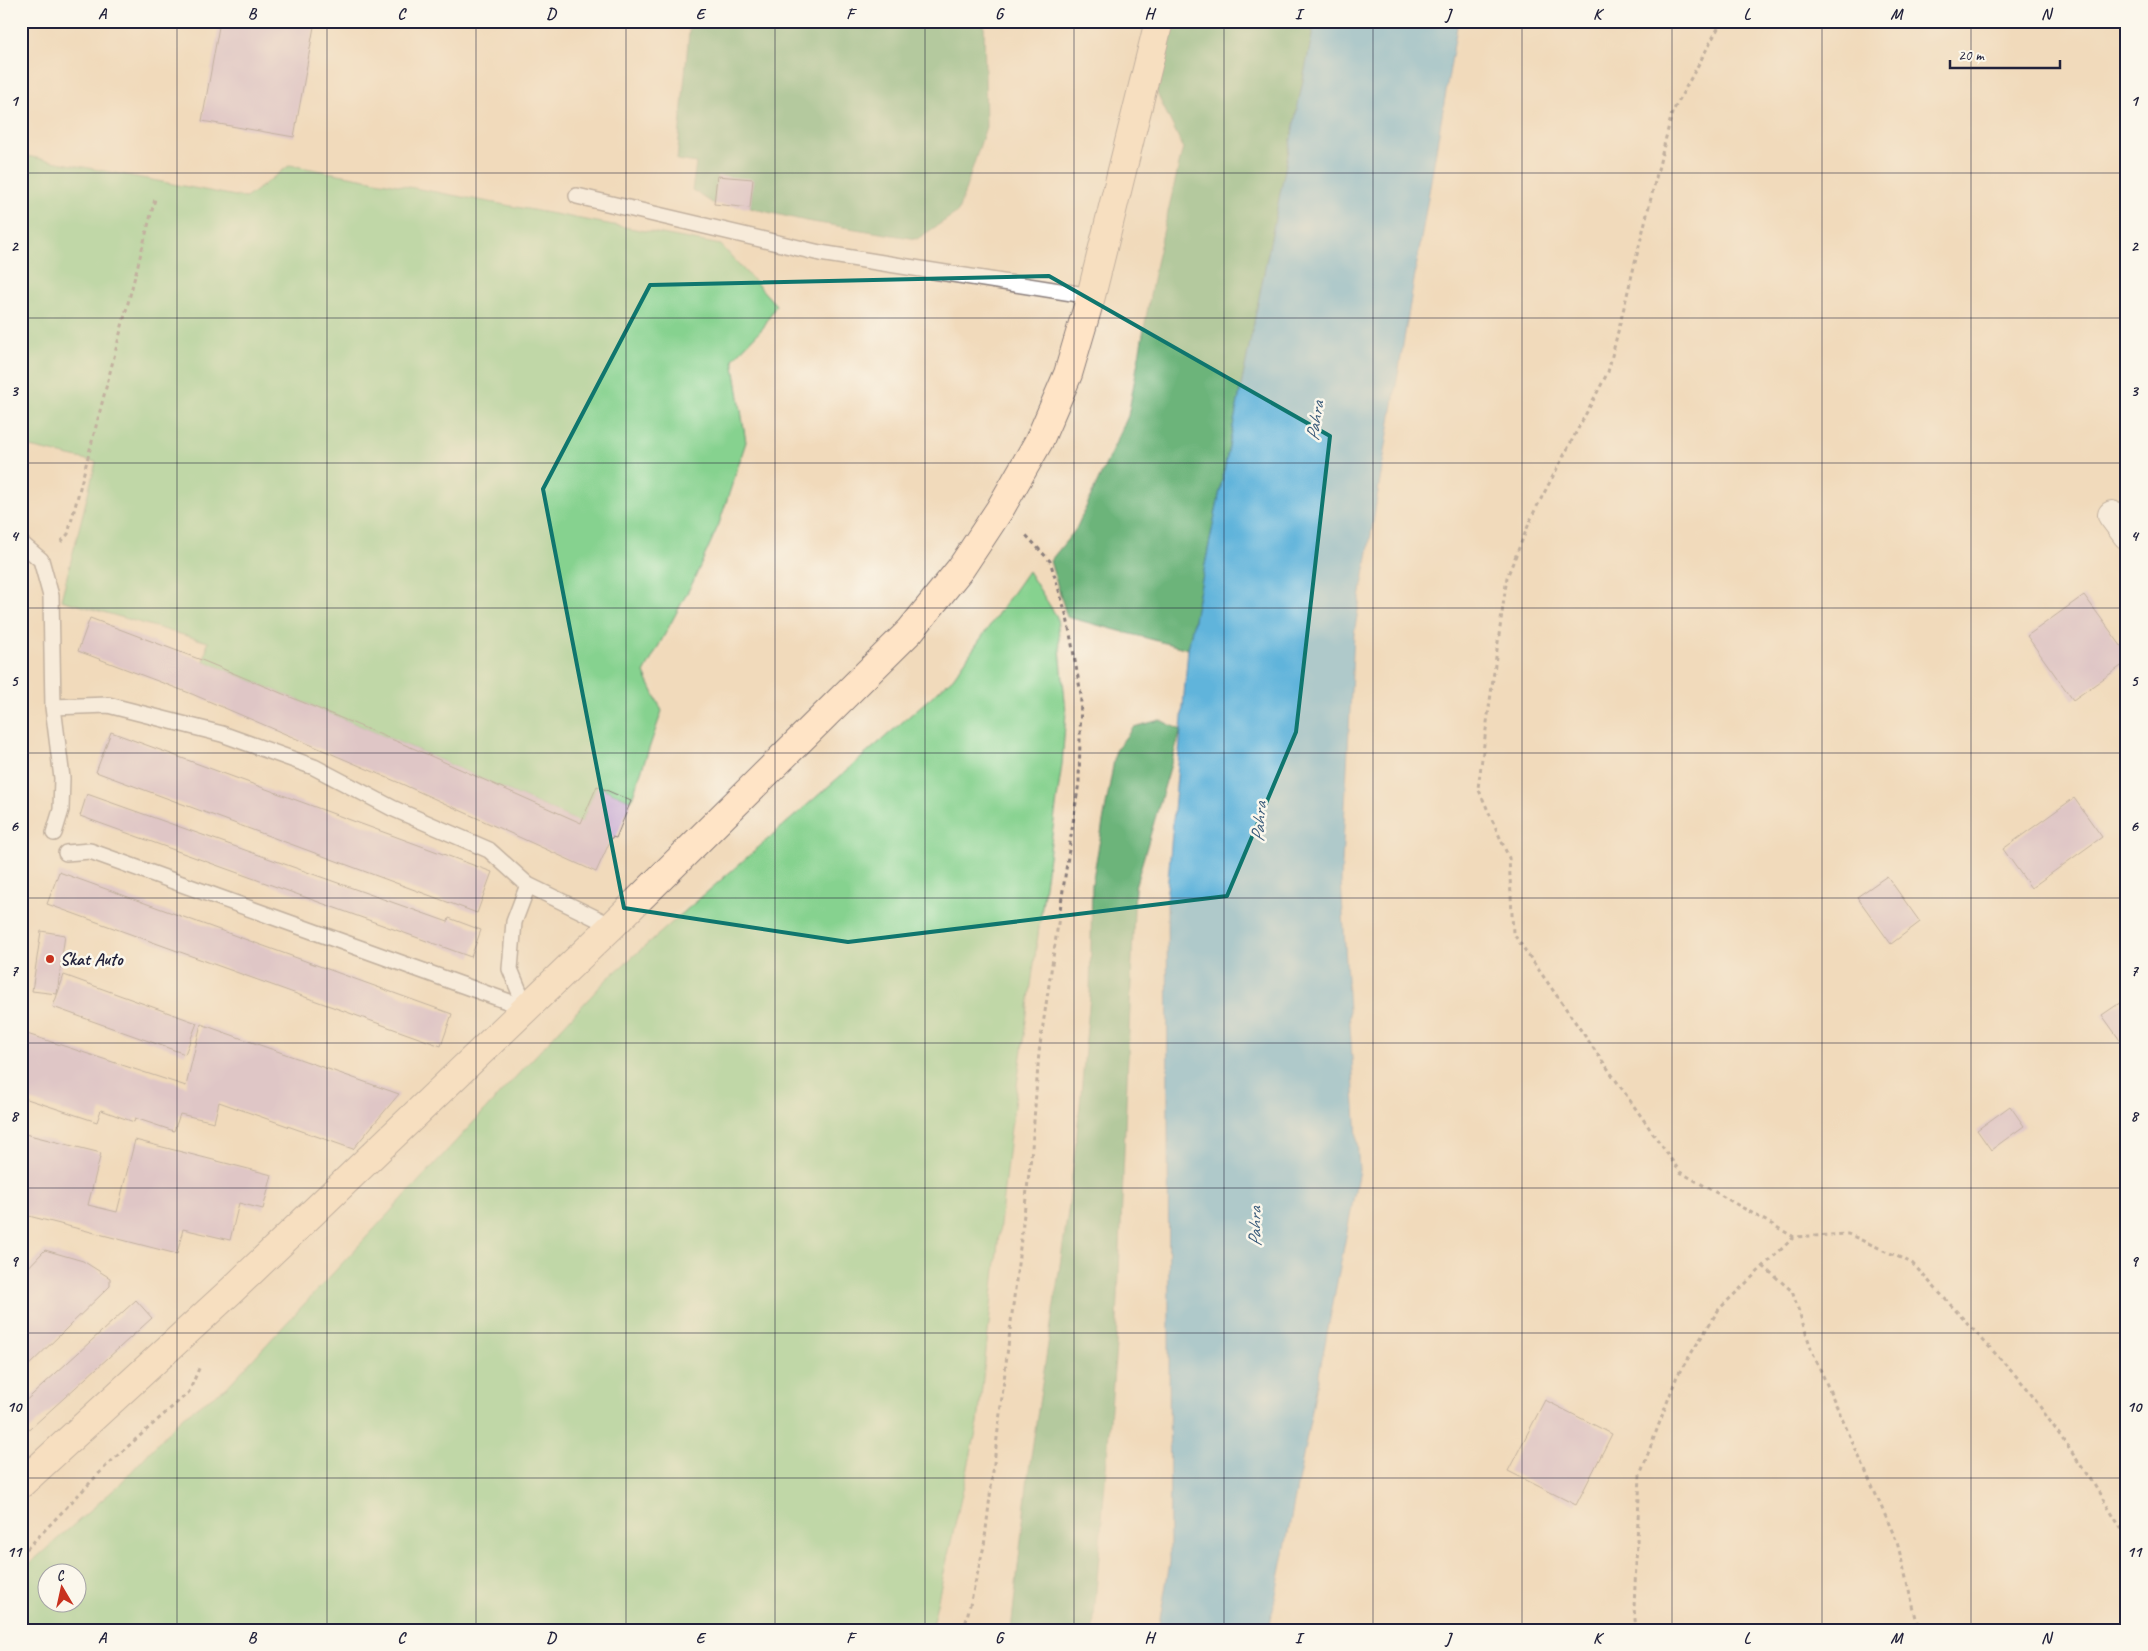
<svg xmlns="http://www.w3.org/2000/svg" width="2148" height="1651" font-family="Caveat,sans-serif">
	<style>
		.green { fill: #86d28f; stroke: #547a65; fill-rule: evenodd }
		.forest { fill: #6cb47a; stroke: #476b5a }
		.water { fill: #60b4db; stroke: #416b8b }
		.building { fill: #caadd3 }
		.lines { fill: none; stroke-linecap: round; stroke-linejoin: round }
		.service-casing { stroke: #8a7e7b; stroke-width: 18 }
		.minor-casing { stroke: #8a7e7b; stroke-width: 30 }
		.secondary-casing { stroke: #8a7e7b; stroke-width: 30 }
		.path { stroke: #8a7e7b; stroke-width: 3; stroke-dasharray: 4 4; stroke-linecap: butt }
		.service { stroke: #fff; stroke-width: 15 }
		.minor { stroke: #fff; stroke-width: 28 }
		.secondary { stroke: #ffe4c6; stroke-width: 28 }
		.marked { fill: none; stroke: #0f766e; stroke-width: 4; stroke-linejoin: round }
		.grid { fill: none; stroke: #22223b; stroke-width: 1; stroke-opacity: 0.55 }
		.poi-dot { fill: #c8321e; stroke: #fbf7ec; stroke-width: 2 }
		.labels { text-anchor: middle; stroke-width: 5; stroke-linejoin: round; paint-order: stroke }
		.poi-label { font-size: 18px; font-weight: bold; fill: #22223b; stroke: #fbf7ec; text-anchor: start }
		.water-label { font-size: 19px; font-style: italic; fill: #3b5c7b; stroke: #fbf7ec }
		.neatline { fill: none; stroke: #22223b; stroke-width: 2 }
		.grid-label { font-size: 16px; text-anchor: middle; font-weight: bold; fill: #22223b }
	</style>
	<rect width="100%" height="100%" fill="#fbf7ec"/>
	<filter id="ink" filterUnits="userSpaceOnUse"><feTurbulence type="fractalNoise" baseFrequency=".02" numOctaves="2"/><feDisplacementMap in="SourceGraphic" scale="10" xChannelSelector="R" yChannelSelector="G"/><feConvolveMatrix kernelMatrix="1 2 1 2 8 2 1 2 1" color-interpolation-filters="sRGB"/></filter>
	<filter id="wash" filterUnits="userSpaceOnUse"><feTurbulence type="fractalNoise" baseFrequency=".0096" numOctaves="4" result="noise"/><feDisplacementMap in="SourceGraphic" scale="20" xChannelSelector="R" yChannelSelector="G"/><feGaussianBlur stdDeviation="1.12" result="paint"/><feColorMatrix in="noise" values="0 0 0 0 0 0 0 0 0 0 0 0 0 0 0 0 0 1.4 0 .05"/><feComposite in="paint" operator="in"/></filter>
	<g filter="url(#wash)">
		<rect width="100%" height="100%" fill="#f1dabb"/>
		<path class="green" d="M21,155l225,43 44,-33 431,80 55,60 -13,23 -30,31 13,83 -27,82 -26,58 -49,91 18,38 -31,90 -34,-15 -16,37 -166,-74 -211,-88 4,-19 -147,-42 35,-138 -75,-17z
			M1028,571l29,46 9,95 -4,52 -52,371 -32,288 -47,207h-910v-59l97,-85 65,-70 43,-28 380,-408 347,-302zM48,1574h30v30h-30z"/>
		<path class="forest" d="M690,21h294l2,106 -28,85 -41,27 -111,-18 -56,-13 3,-28 -39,24 -22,-14 4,-27 -19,-3z
			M1159,21h156l-127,628 -121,-32 -17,-56 26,-32 52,-113 28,-153 27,-116 -37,-76z
			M1160,720l21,10 -46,157 -19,459 -23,284h-82l17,-154 40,-264 12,-108 10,-109 2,-111 24,-135 18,-22z"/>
		<path class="water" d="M1315,21h143l-104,613 -13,248 18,288 -90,460h-111l12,-68 -3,-671 21,-242z"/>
		<g id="blocks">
			<path class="building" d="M220,21h95l-21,116 -92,-16z
				M717,176l36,3 -3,29 -36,-4z
				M2084,595l43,59v8l-54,38 -46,-64z
				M90,618l114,43 211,88 166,74 16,-37 34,15 -15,37 -4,-1 -16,35 -194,-88 -210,-90 -114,-43z
				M111,732l381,140 -15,41 -381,-141z
				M87,794l361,128 1,-4 32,12 -10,27 -391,-141z
				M2074,798l28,39 -71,51 -28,-39z
				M59,872l393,142 -11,32 -394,-142z
				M1887,876l33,46 -29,22 -34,-47z
				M41,931l24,4 -8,59 -25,-3z
				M64,975l133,48 -12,31 -132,-47z
				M2127,998v52l-25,-35z
				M201,1024l56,20 142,50 -46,55 -134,-47 -5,20 -34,-8 -6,17 -39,-13 -1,4 -33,-12 -4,12 -76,-25v-65l165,54z
				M2010,1106l14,20 -33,24 -14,-20z
				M21,1133l80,20 -13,52 29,7 18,-72 137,35 -9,34 -24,-6 -9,37 -47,-11 -6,25 -156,-40z
				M45,1250l38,11 27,17v8l-89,87v-98z
				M136,1300l16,18 -131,119v-32z
				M1545,1400l67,34 -36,71 -68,-34z"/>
		</g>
	</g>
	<g filter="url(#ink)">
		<use href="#blocks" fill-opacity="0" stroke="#8a7e7b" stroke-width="1"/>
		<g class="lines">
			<defs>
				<path id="service" d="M577,196l243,57 271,43
					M21,543l20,17 10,36 2,111 9,71 -1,32 -7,23
					M53,707l55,-2 114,29 92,33 78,41 97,42 39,35 84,41
					M66,853l24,-2 436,157
					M526,1008l-16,-39 4,-47 14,-37"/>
				<path id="minor" d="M2112,515l15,20"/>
				<path id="secondary" d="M21,1484l212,-195 379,-363 298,-295 51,-63 39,-59 39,-68 29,-67 23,-78 68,-275"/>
			</defs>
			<use href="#service" class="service-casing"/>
			<use href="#minor" class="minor-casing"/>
			<use href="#secondary" class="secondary-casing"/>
			<path class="path" d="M1722,21l-50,92 -64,259 -75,142 -26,63 -29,211 31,70 4,75 167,239 114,65 54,-3 64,29 115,125 66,95 34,55
				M21,28l1,-7
				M61,542l7,-8 87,-335
				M1763,1266l29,25 20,60 85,191 22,88
				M21,1555l86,-90 82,-73 11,-26
				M964,1630l20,-84 48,-398 7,-96 40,-270 2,-88 -14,-77 -17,-56 -26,-28
				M1636,1630l-2,-22 6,-133 37,-99 42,-67 75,-72"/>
			<use href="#service" class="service"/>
			<use href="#minor" class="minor"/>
			<use href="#secondary" class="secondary"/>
		</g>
	</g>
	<path d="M0 0H2148V1651H0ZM1049,276l281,160 -34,296 -69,164 -379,46 -224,-34 -81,-419 107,-204z" fill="#f1dabb" fill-opacity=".55" fill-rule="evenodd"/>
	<path class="marked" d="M1049,276l281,160 -34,296 -69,164 -379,46 -224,-34 -81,-419 107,-204z"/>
	<path class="grid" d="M177,21v1609M327,21v1609M476,21v1609M626,21v1609M775,21v1609M925,21v1609M1074,21v1609M1224,21v1609M1373,21v1609M1522,21v1609M1672,21v1609M1822,21v1609M1971,21v1609M21,173h2106M21,318h2106M21,463h2106M21,608h2106M21,753h2106M21,898h2106M21,1043h2106M21,1188h2106M21,1333h2106M21,1478h2106"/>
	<circle class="poi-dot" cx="50" cy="959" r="5"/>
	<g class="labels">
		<g class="poi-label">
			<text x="60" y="965">Skat Auto</text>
		</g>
		<g class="water-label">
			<text transform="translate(1314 421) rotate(-82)" y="7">Pahra</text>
			<text transform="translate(1258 822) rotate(-86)" y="7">Pahra</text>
			<text transform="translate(1254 1227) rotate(-90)" y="7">Pahra</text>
		</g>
	</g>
	<rect width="2148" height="1651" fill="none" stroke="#fbf7ec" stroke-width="55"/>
	<g transform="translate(62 1588) rotate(351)"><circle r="24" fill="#fbf7ec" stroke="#a4a2a5"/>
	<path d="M0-4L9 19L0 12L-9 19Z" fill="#c8321e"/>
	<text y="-8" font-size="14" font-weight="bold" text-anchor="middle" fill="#22223b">С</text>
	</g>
	<path d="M1950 60v8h110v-8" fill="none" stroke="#22223b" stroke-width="2.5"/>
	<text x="1958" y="60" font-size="15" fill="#22223b" stroke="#fbf7ec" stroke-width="4" paint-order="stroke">20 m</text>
	<rect x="28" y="28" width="2092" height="1596" class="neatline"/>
	<g class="grid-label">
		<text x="102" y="19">A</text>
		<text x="252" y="19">B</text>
		<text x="401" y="19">C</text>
		<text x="551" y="19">D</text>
		<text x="700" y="19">E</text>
		<text x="850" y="19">F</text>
		<text x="999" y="19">G</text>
		<text x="1149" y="19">H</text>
		<text x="1298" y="19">I</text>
		<text x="1448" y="19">J</text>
		<text x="1597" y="19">K</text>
		<text x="1747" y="19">L</text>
		<text x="1896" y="19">M</text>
		<text x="2046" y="19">N</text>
		<text x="14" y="106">1</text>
		<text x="2134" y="106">1</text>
		<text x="14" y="251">2</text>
		<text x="2134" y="251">2</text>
		<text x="14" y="396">3</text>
		<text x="2134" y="396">3</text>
		<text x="14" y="541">4</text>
		<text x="2134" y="541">4</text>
		<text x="14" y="686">5</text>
		<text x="2134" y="686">5</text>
		<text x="14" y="831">6</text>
		<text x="2134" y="831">6</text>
		<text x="14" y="976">7</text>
		<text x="2134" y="976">7</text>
		<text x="14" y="1121">8</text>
		<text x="2134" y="1121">8</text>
		<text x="14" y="1266">9</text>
		<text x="2134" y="1266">9</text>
		<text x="14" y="1412">10</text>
		<text x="2134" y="1412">10</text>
		<text x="14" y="1557">11</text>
		<text x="2134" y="1557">11</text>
		<text x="102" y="1643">A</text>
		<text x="252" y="1643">B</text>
		<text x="401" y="1643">C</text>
		<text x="551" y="1643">D</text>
		<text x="700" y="1643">E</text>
		<text x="850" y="1643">F</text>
		<text x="999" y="1643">G</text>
		<text x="1149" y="1643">H</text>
		<text x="1298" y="1643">I</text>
		<text x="1448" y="1643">J</text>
		<text x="1597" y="1643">K</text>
		<text x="1747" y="1643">L</text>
		<text x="1896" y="1643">M</text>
		<text x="2046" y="1643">N</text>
	</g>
</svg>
